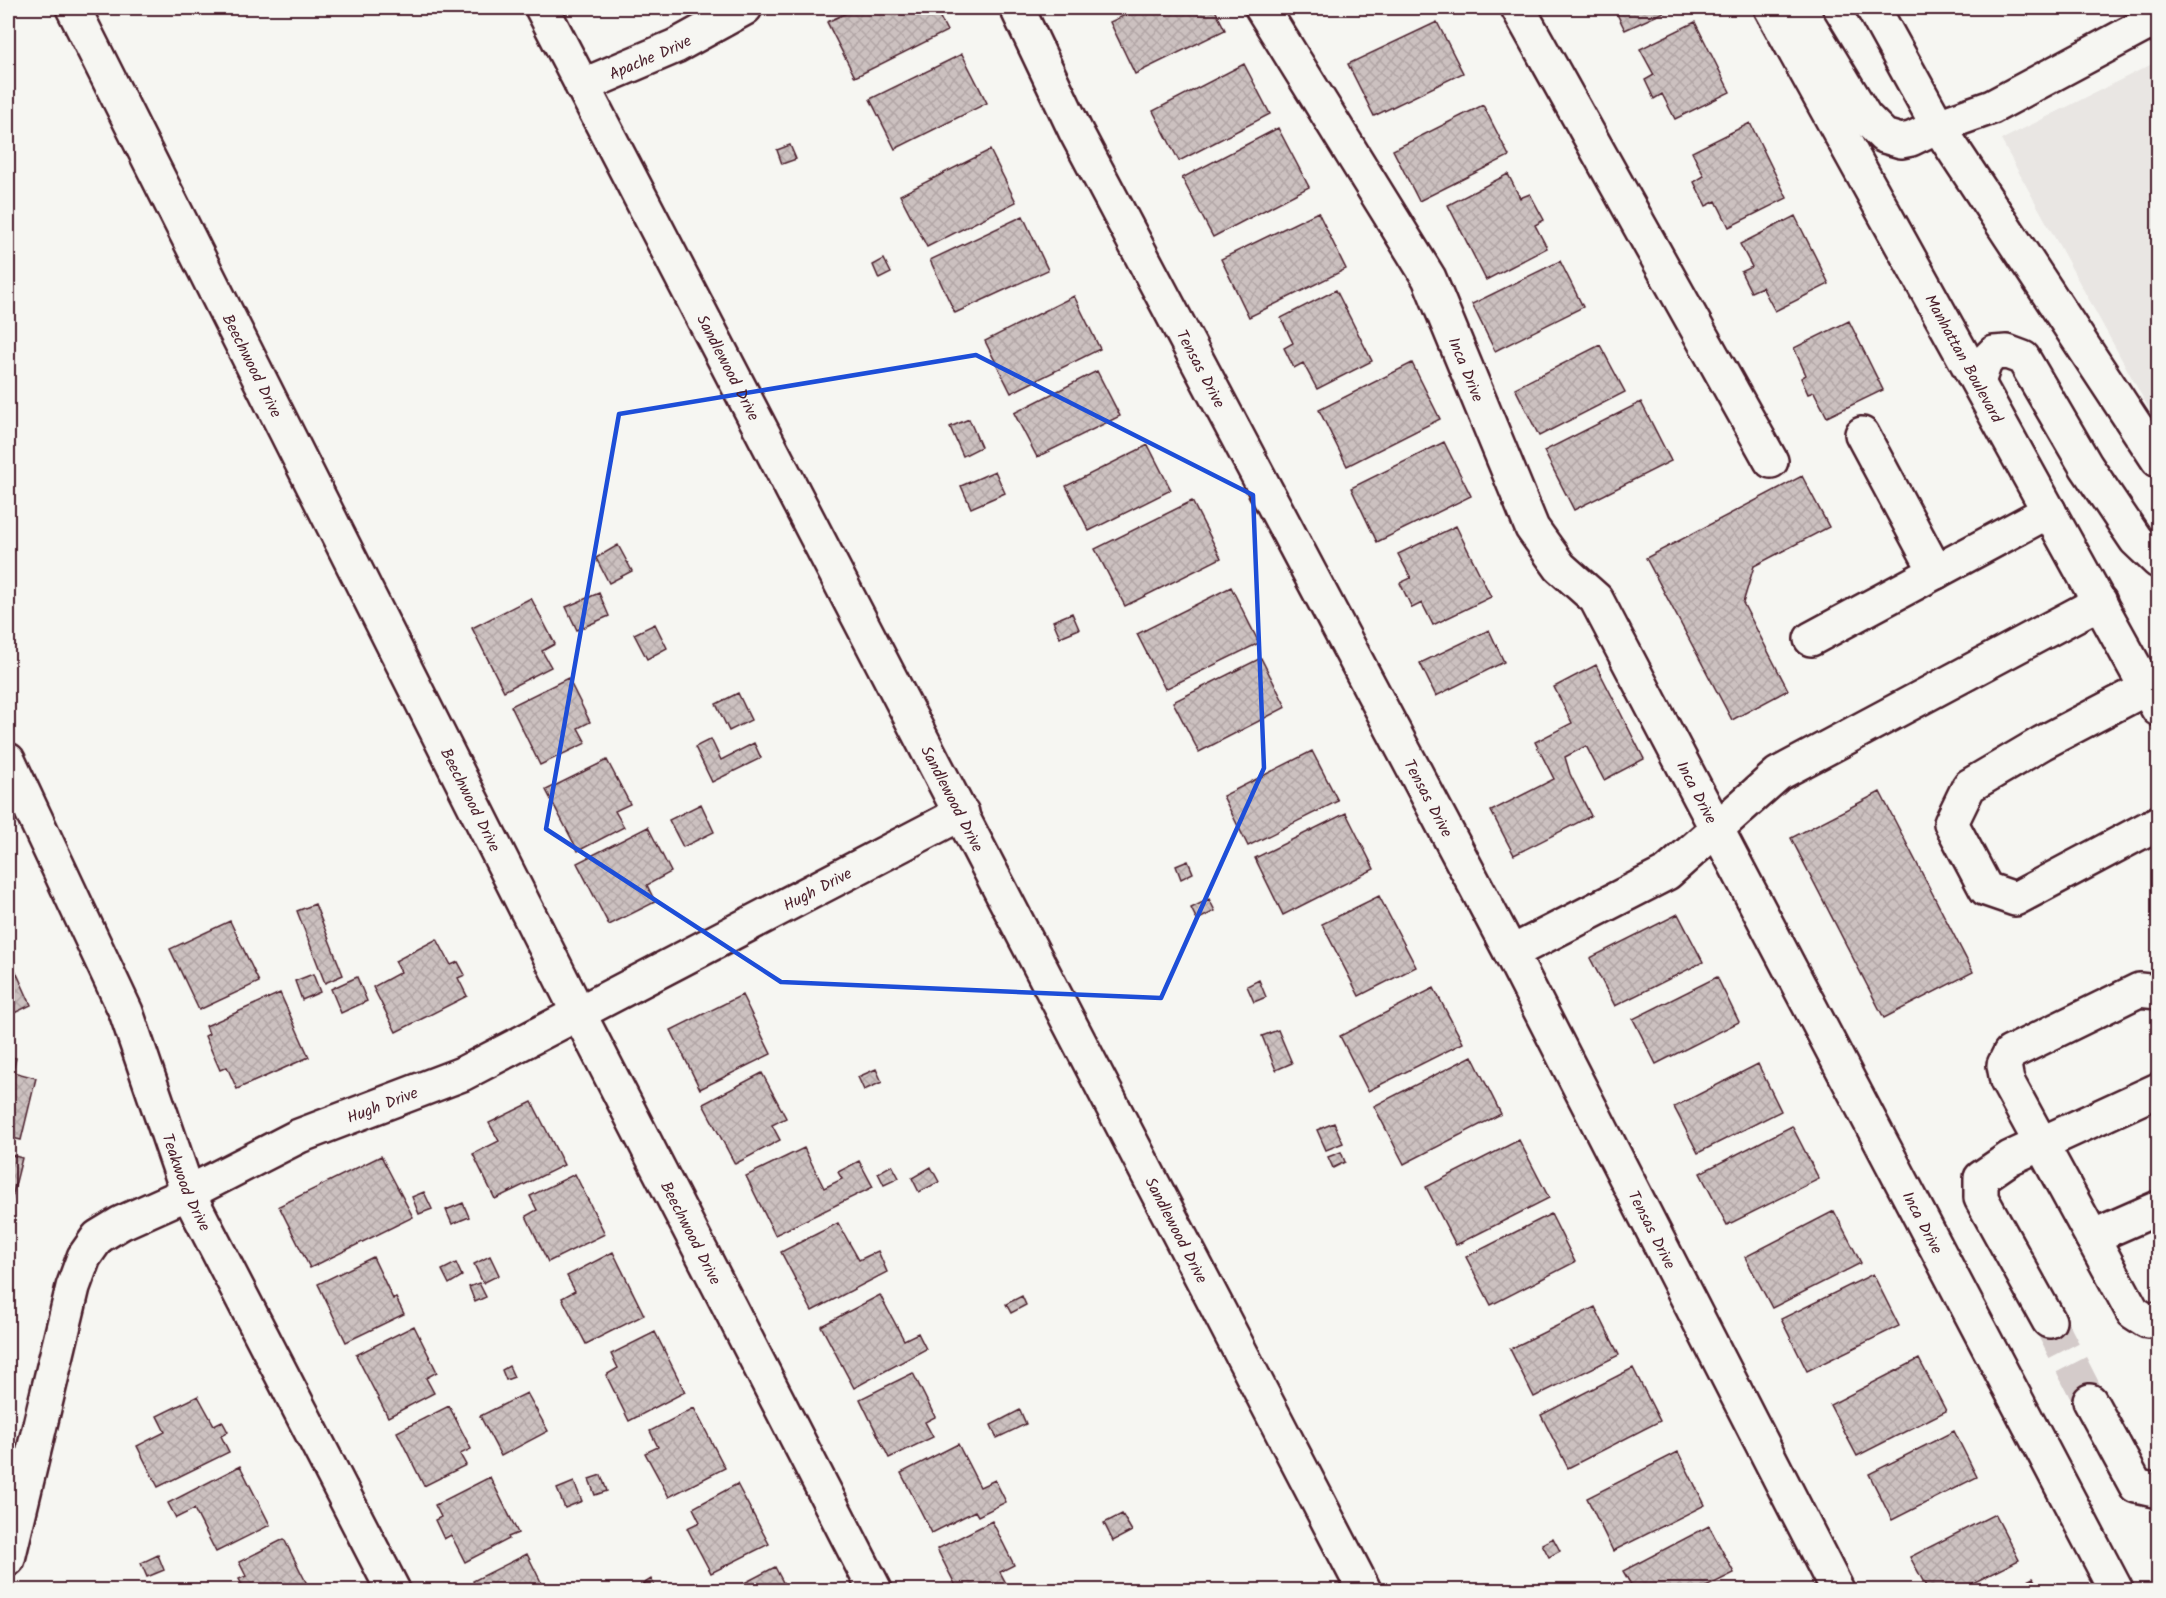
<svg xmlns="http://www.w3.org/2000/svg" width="2166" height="1598" font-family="Kalam,sans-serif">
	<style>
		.built { fill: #e9e6e3 }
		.building { fill: url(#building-cross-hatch); stroke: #4a1f2b; stroke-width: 1.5 }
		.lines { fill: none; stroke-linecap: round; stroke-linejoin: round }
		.minor-tunnel { stroke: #d4cbca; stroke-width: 33; stroke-dasharray: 33 16; stroke-linecap: butt }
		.minor-casing { stroke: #4a1f2b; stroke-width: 38 }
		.minor { stroke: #f6f6f2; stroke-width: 33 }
		.marked { fill: none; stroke: #1d4ed8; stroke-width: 4.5; stroke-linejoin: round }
		.labels { text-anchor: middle; stroke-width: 4.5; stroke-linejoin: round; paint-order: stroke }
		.street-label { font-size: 16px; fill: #4a1f2b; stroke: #f6f6f2 }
	</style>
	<defs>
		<pattern id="building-cross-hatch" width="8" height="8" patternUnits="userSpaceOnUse" patternTransform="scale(1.5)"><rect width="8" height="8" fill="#ccc1c0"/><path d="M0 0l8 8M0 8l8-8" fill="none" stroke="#b1a5a5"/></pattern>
	</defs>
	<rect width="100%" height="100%" fill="#f6f6f2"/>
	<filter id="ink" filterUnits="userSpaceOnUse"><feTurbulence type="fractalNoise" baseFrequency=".0167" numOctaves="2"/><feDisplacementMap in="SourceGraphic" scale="12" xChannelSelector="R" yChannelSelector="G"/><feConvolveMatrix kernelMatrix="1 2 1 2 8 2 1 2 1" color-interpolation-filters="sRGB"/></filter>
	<g filter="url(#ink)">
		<path class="built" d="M2158,61v358l-4,-1 -153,-278z"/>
		<path class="building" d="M857,8h78l12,23 -92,46 -28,-55z
			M1140,8h74l11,22 -90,44 -25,-52z
			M1614,8h59l-48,22z
			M1437,22l26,51 -89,43 -26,-52z
			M1695,22l35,70 -55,27 -13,-25 -8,5 -9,-19 9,-5 -14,-26z
			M962,54l25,49 -92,46 -25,-50z
			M1244,64l26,50 -91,47 -26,-50z
			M1483,105l26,51 -90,45 -26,-51z
			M1750,123l37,75 -58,29 -13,-26 -10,5 -12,-24 10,-6 -12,-24z
			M1278,128l31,59 -96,50 -31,-59z
			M790,145l6,14 -14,5 -5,-14z
			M990,150l26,52 -89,45 -27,-52z
			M1508,174l12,24 10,-4 14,26 -9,5 12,23 -61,32 -38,-75z
			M1318,212l28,57 -97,48 -28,-58z
			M1023,216l25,54 -93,43 -25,-53z
			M1795,216l34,68 -54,27 -13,-24 -11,5 -10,-20 11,-5 -12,-23z
			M884,259l7,14 -12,6 -6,-14z
			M1560,261l23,46 -88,44 -23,-47z
			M1336,290l36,71 -55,28 -14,-26 -9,5 -10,-20 9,-5 -12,-25z
			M1074,296l26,53 -89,44 -26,-52z
			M1849,321l34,69 -56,27 -13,-25 -6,2 -7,-16 5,-3 -12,-27z
			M1600,345l25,47 -86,44 -24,-48z
			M1412,363l28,56 -93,47 -28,-56z
			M1097,371l23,45 -83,41 -23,-44z
			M1641,402l30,59 -97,49 -30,-59z
			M969,419l12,28 -18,9 -13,-29z
			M1444,442l27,54 -94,46 -26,-54z
			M1148,445l23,45 -82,41 -23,-45z
			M995,471l10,22 -34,15 -10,-22z
			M1802,476l27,51 -75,39 -11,37 45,87 -56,30 -86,-162z
			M1192,501l29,57 -96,48 -30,-57z
			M1456,526l35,71 -58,28 -11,-22 -10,5 -12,-25 11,-5 -13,-24z
			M618,545l14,26 -23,12 -13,-25z
			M1231,587l28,56 -94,46 -28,-55z
			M599,593l10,23 -32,14 -11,-23z
			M531,598l24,46 -13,7 9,16 -47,24 -32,-63z
			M1072,613l7,16 -19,8 -7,-16z
			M655,624l12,24 -20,11 -13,-25z
			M1489,630l15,32 -68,34 -16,-33z
			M1261,658l25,49 -87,45 -26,-50z
			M1596,665l48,94 -40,21 -18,-34 -21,11 5,17 21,42 -77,39 -23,-44 63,-32 -19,-37 37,-19 -18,-36z
			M568,678l22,44 -12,6 8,15 -46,22 -29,-59z
			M738,693l13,27 -22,11 -13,-27z
			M711,739l10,21 33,-17 7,15 -49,24 -17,-35z
			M1312,751l26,50 -90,45 -25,-50z
			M607,760l23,44 -15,7 9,16 -46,24 -32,-61z
			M1880,792l93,180 -89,46 -93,-180z
			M701,804l13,28 -31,15 -14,-27z
			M1346,813l28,56 -91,46 -28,-57z
			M648,827l23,45 -24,13 8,17 -46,23 -32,-62z
			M1188,861l5,12 -12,6 -5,-13z
			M1379,896l37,71 -57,29 -37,-72z
			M1209,899l6,12 -18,9 -6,-12z
			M315,904l28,71 -18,8 -28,-72z
			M1678,914l25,48 -88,44 -25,-48z
			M230,921l29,61 -60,28 -29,-61z
			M437,939l14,26 7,-3 7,13 -7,3 9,18 -71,36 -23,-45 28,-15 -6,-11z
			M8,954l23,51 -23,11z
			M313,974l7,18 -18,8 -7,-19z
			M357,977l10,24 -26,12 -10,-24z
			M1717,977l22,45 -83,42 -23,-45z
			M1259,980l7,17 -12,5 -7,-16z
			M1434,988l29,55 -95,48 -28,-55z
			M280,993l29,64 -72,32 -10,-22 -7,3 -15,-34 4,-2 -3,-8z
			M742,995l29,59 -71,35 -29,-59z
			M1278,1030l14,33 -16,7 -14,-34z
			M8,1056l8,2 -3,14 23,6 -15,62 -13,-3z
			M1472,1056l29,58 -97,50 -30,-58z
			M1758,1064l23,47 -83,42 -24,-46z
			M876,1069l6,13 -18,8 -6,-13z
			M762,1073l24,45 -14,7 8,15 -45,24 -32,-60z
			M532,1102l32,63 -69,34 -22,-45 26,-13 -10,-18z
			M1334,1123l9,20 -17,7 -9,-20z
			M1792,1126l27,53 -92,46 -27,-52z
			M1519,1140l30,58 -93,47 -30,-58z
			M804,1148l20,40 18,-9 -4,-7 21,-11 14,26 -98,48 -29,-59z
			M1341,1152l4,10 -12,6 -5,-11z
			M8,1154l14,4 -14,56z
			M381,1156l32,61 -103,51 -31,-62z
			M892,1165l7,13 -15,7 -6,-12z
			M931,1167l8,15 -20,10 -7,-14z
			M575,1174l30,60 -57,28 -22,-46 11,-6 -7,-14z
			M424,1192l8,17 -13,5 -7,-17z
			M463,1203l6,14 -17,7 -6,-14z
			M1834,1211l27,52 -89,45 -27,-51z
			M1551,1214l24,48 -84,43 -25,-48z
			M838,1223l21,37 19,-9 9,21 -75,39 -31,-59z
			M613,1252l31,63 -58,29 -24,-46 13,-7 -8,-15z
			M490,1256l9,19 -16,8 -9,-19z
			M373,1257l20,42 3,-1 8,16 -58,28 -28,-58z
			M456,1263l6,13 -13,8 -7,-14z
			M1873,1274l26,52 -92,45 -26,-52z
			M479,1283l7,14 -11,5 -6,-15z
			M880,1295l24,45 14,-7 8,16 -72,39 -33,-62z
			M1022,1296l4,9 -15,8 -5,-9z
			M1595,1307l24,48 -85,42 -24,-48z
			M414,1326l23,46 -11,6 8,15 -46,24 -32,-62z
			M655,1332l30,60 -56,29 -23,-46 12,-7 -7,-14z
			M1919,1359l27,52 -89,45 -27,-51z
			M509,1366l5,11 -8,3 -4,-10z
			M1633,1368l27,53 -92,47 -27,-53z
			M913,1373l22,44 -10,5 8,15 -44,21 -29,-59z
			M527,1393l21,38 -47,25 -21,-40z
			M198,1396l16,29 8,-4 6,11 -7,4 8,16 -71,35 -21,-41 28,-14 -8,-16z
			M449,1406l22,43 -11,5 6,11 -42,21 -27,-54z
			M694,1408l31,60 -56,29 -24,-44 13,-6 -8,-16z
			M1020,1410l6,14 -29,14 -6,-13z
			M1954,1431l23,46 -85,43 -23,-46z
			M958,1444l22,43 15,-7 11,22 -28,14 -3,-5 -43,22 -31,-60z
			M1678,1452l27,53 -92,46 -26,-53z
			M240,1466l30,59 -54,27 -22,-43 -18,9 -8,-15z
			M601,1475l6,16 -12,4 -6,-16z
			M490,1477l28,56 -10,4 1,2 -44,23 -14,-27 -7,4 -9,-19 6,-3 -6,-12z
			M574,1482l8,19 -17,7 -8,-19z
			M737,1484l32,60 -58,29 -24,-45 13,-6 -7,-14z
			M1122,1514l10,17 -19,10 -9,-18z
			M1995,1514l24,46 -60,30h-31l-18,-33z
			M992,1521l22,44 -14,7 8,15 -6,3h-44l-21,-41z
			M1709,1526l25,47 -34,17h-66l-11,-19z
			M1553,1538l7,13 -11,6 -7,-13z
			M284,1539l26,51h-65l-6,-11 7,-3 -7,-14z
			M527,1554l18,36h-67l-5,-9z
			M158,1555l6,15 -17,7 -6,-14z
			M775,1567l12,23h-56z
			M2033,1578l7,12h-32z
			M651,1579l6,11h-15l-2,-4z
			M1160,1584l3,6h-16z"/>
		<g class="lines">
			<path class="minor-tunnel" d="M2049,1321l41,80"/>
			<defs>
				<g id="minor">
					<path id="s1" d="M73,8l506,1006 296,576"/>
					<path id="s2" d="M542,8l822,1582"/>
					<path id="s3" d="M1017,8l58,122 436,823 326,637"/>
					<path id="s4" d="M1262,8l167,270 103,250 28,39 36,32 520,991"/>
					<path d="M1518,8l253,453"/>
					<path id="s5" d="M1771,8l387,701"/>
					<path d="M1799,8l66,109 19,19 17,5 10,-2 27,-13 54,-19 166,-89"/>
					<path d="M1873,8l65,118 220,334"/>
					<path id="s6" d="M582,86l94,-40 69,-38"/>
					<path d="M1978,382l7,-20 9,-9 13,-1 16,6 63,108 50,74 22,21"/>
					<path d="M1862,434l74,138"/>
					<path d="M1811,639l238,-128"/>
					<path d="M2147,688l-105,55 -73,43 -18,37 35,66 29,10 143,-76"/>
					<path id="s7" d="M8,760l118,252 62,181 205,397"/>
					<path d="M1511,953l156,-80 111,-99 322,-172"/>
					<path d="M2158,992l-19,-2 -129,63 -6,12 3,16 126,231 14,9 11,-2"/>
					<path d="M2092,1237l66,-29"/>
					<path d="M2049,1321l-68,-123v-20l29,-20 148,-68"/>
					<path d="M2090,1401l46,85 22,5"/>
					<path id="s8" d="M8,1559l65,-272 11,-30 14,-20 23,-14 67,-30 111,-57 163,-62 500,-261"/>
				</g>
			</defs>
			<use href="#minor" class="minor-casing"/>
			<use href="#minor" class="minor"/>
		</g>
	</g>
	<path class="marked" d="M976,355l277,140 11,273 -103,230 -380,-16 -235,-153 73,-415z"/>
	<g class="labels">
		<g class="street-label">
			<text dy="6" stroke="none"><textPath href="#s6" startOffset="74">Apache Drive</textPath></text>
			<text dy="6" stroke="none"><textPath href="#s5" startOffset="400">Manhattan Boulevard</textPath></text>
			<text dy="6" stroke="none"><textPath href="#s1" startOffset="400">Beechwood Drive</textPath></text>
			<text dy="6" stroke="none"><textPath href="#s2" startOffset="405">Sandlewood Drive</textPath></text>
			<text dy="6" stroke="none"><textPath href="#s3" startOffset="405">Tensas Drive</textPath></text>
			<text dy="6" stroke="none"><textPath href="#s4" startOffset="416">Inca Drive</textPath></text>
			<text dy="6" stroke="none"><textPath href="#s4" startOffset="902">Inca Drive</textPath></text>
			<text dy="6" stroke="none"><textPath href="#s3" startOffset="891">Tensas Drive</textPath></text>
			<text dy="6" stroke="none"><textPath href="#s2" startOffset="891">Sandlewood Drive</textPath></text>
			<text dy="6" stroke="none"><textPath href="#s1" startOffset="886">Beechwood Drive</textPath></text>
			<text dy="6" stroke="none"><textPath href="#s8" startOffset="1136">Hugh Drive</textPath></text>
			<text dy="6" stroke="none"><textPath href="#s8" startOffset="650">Hugh Drive</textPath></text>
			<text dy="6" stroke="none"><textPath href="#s7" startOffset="459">Teakwood Drive</textPath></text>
			<text dy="6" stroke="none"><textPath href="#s4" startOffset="1388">Inca Drive</textPath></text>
			<text dy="6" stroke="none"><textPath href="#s3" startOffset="1377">Tensas Drive</textPath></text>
			<text dy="6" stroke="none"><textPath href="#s2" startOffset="1377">Sandlewood Drive</textPath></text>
			<text dy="6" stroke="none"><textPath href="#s1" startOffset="1372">Beechwood Drive</textPath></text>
		</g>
	</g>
	<rect width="2166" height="1598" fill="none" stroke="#f6f6f2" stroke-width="30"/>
	<rect x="15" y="15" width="2136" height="1568" fill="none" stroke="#4a1f2b" stroke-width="2" filter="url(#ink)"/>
</svg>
